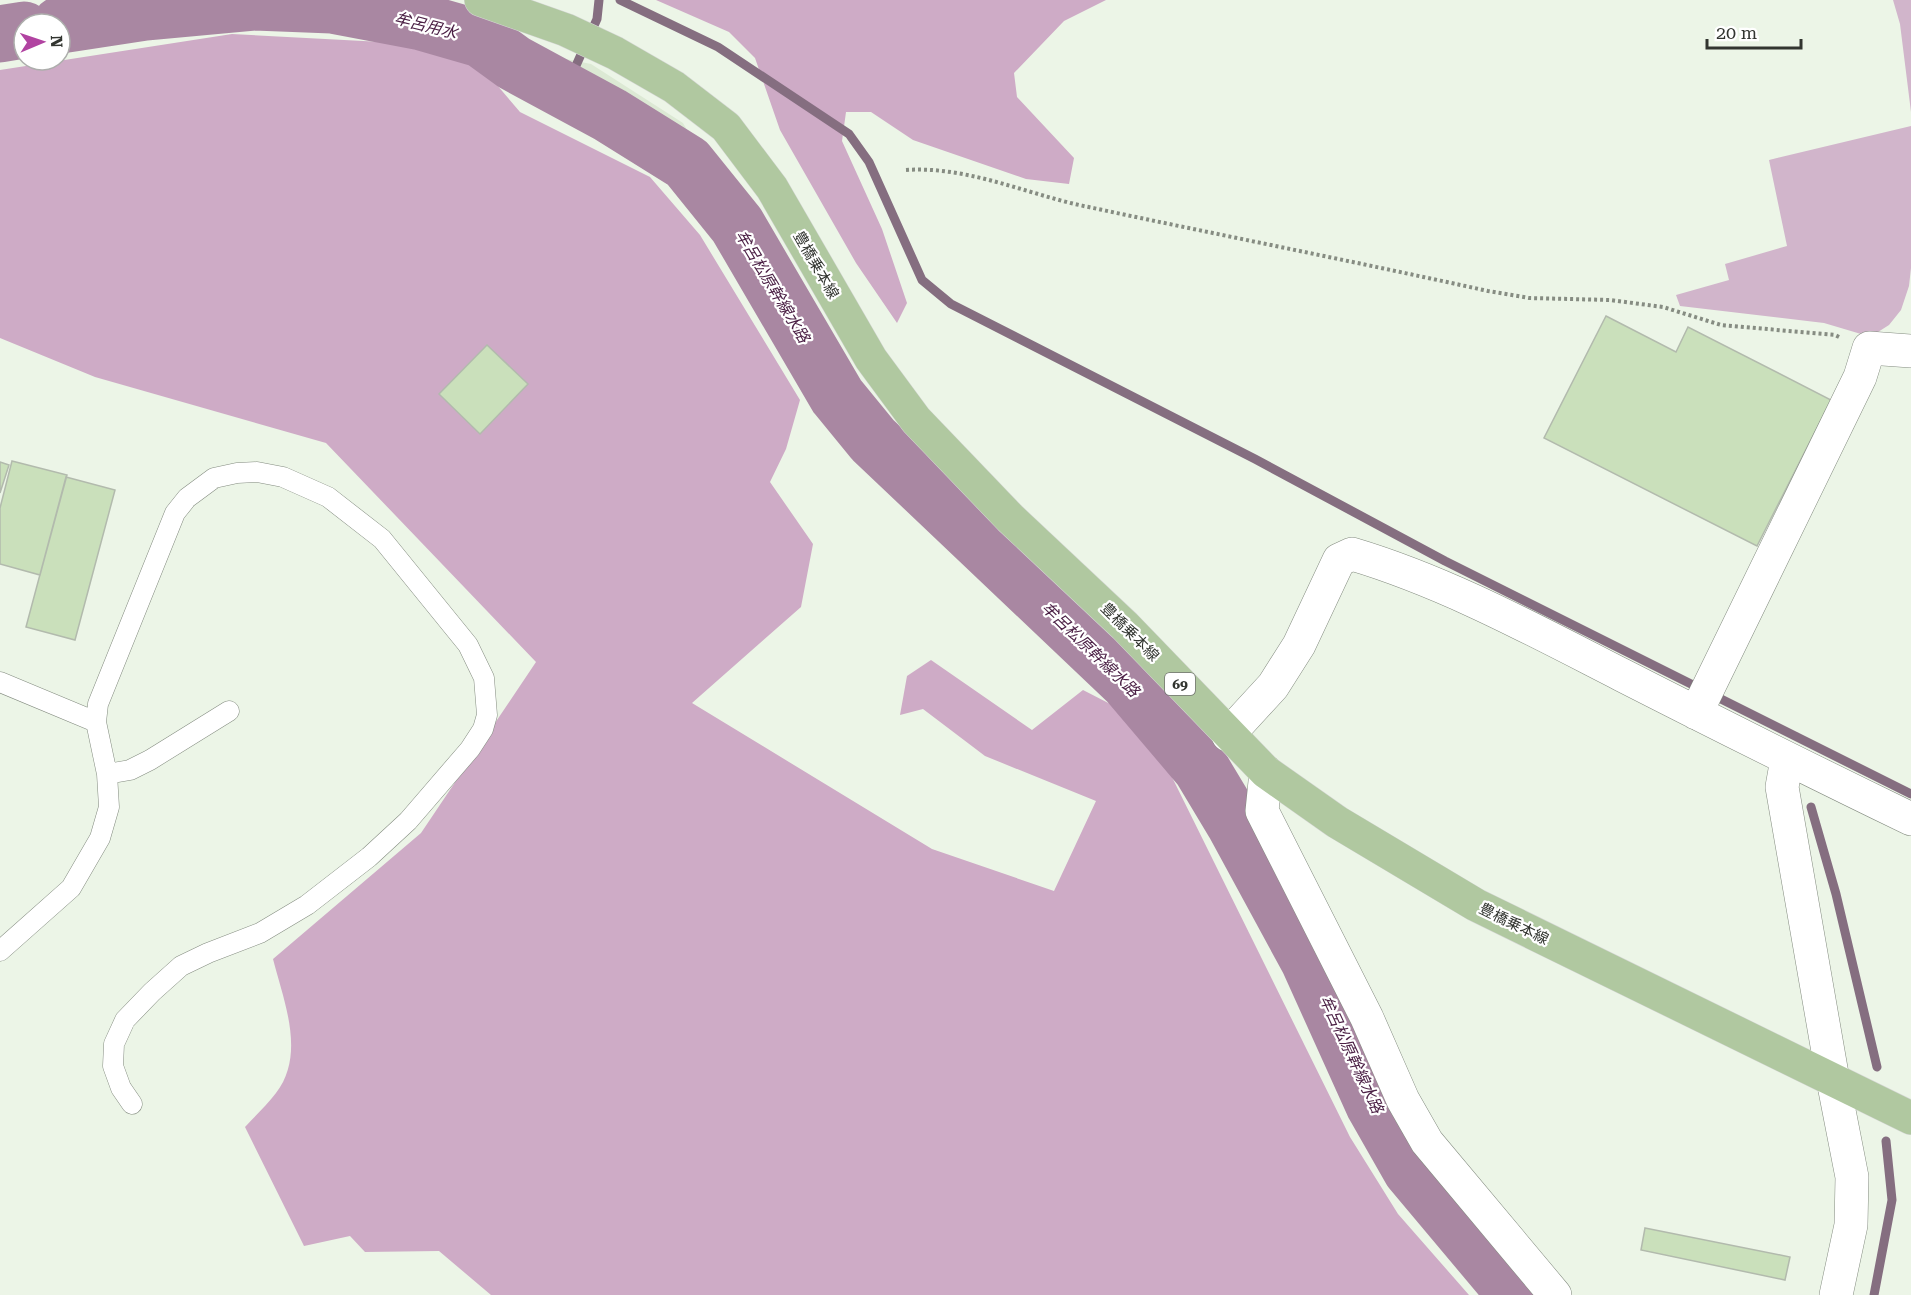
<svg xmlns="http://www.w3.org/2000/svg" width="1911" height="1295" font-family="'Roboto Serif','Noto Sans JP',serif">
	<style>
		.built { fill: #dce9d4 }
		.green { fill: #d1b5cb }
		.forest { fill: #ceabc6 }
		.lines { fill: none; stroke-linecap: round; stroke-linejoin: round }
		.stream { stroke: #856e80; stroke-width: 9 }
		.river { stroke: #a987a2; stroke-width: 57 }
		.building { fill: #cae0bb; stroke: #b2baad; stroke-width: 1.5 }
		.lane-casing { stroke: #848c80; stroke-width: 21 }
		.street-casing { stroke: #848c80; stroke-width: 34 }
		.primary-casing { stroke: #d6d7d6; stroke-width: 34 }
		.path { stroke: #868c82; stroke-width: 4; stroke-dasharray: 3 3; stroke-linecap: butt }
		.lane { stroke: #fff; stroke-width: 20 }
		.street { stroke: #fff; stroke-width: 33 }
		.primary { stroke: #b0c8a0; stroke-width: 33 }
		.labels { text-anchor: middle; stroke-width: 4.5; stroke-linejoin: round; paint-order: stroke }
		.shield { fill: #fff; stroke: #70726e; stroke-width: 1.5 }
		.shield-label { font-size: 14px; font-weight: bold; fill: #323530 }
		.street-label { font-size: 15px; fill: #323530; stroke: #fff }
		.water-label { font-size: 16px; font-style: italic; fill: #4c2146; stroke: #fff }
	</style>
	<rect width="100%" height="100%" fill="#ecf5e7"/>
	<path class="built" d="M510,48l81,16 92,59 28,48 -46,-31 -13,26 -133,-71 -24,-30z"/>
	<path class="green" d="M1893,0h18v112l-11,-88z
		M1911,126v142l-2,18 -8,24 -12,15 -11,7 -17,2 -37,-11 -144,-17 -4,-11 53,-15 -4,-16 62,-18 -18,-86z"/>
	<path class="forest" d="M656,0h450l-42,21 -50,52 3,24 57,61 -5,26 -43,-5 -113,-39 -42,-28h-25l-4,29 40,88 25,74 -10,20 -41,-60 -76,-133 -25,-72 -26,-26z
		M232,34l188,10 54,14 46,54 130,65 50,58 100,165 -14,49 -16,33 43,62 -12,63 -109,96 240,146 122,42 42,-90 -111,-45 -62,-47 -23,6 7,-39 24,-16 101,70 51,-40 35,18 47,55 185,374 48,77 71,81h-978l-52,-44 -74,1 -15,-16 -46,10 -59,-119c10,-11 22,-22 31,-34 30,-39 8,-91 -3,-134l148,-126 115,-171 -210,-219 -231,-66 -95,-39v-268z"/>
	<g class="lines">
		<path class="stream" d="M620,0l98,47 131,87 20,28 53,118 29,24 304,155 190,102 466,233
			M565,90l32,-71 2,-19
			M1811,807l25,87 41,173
			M1874,1295l18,-95 -6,-59"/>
		<path class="river" d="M60,25l85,-13 110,-10 77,3 90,17 59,17 33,24 96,52 77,48 50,62 100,171 36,44 255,242 73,86 33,55 75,138 65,144 37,65 105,125
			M0,34l24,-4"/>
	</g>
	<path class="building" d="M1606,316l70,36 12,-25 143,73 -74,146 -213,-108z
		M487,345l41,39 -48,50 -41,-40z
		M12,461l55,14 -27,100 -40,-11v-56z
		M0,462l9,3 -9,28z
		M66,477l49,13 -40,150 -49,-13z
		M1645,1228l145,29 -5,23 -144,-30z"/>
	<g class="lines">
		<defs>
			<path id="lane" d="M0,682l96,40
				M107,774l23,-4 20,-10 79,-49
				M0,951l71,-63 29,-50 9,-31 -2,-33 -11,-52 2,-18 77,-191 12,-15 27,-20 23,-5 20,-1 26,5 45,20 54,42 86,106 16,33 3,37 -4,14 -13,20 -62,72 -39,36 -62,48 -47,28 -52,20 -27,13 -29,26 -27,28 -11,24 -1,22 8,22 11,16"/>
			<path id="street" d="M1696,713l164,-336 9,-29 42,3
				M1228,735l45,-49 26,-41 40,-85 13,-6c94,28 182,76 270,121 96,49 192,97 289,144
				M1787,759l-5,28 51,293 19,97 -1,48 -15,70
				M1266,772l-4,39 105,207 36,82 24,42 128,153"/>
			<path id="primary" d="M481,0l85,30 49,23 59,34 52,40 46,61 99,171 45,61 94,98 115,108 141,146 71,50 139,83 435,213"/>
		</defs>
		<use href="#lane" class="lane-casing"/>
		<use href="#street" class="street-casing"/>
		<use href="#primary" class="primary-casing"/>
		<path class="path" d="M906,170c59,-4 116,22 173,35 136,29 273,56 409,86l41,7 81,2 53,7 58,18 114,10 6,3"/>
		<use href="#lane" class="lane"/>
		<use href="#street" class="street"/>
		<use href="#primary" class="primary"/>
	</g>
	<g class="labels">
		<rect class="shield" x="1165" y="673" width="30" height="22" rx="4.5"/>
		<g class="shield-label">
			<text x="1180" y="689">69</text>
		</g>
		<g class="street-label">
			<text transform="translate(816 265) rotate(60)" y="5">豊橋乗本線</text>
			<text transform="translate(1130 632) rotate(45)" y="5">豊橋乗本線</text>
			<text transform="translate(1514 924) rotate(26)" y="5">豊橋乗本線</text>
		</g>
		<g class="water-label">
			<text transform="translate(426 25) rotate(14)" y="6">牟呂用水</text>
			<text transform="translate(773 286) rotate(59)" y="6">牟呂松原幹線水路</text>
			<text transform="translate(1091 649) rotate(44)" y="6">牟呂松原幹線水路</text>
			<text transform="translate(1352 1054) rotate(65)" y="6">牟呂松原幹線水路</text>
		</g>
	</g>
	<g transform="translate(42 42) rotate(88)"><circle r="28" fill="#ffffff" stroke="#adaeac" stroke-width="1.5"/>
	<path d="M0-4.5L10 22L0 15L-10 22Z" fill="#b143a1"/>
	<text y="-9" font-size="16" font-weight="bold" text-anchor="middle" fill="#323530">N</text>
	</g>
	<path d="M1707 39v9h94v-9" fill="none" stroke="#323530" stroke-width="3"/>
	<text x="1716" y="39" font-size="18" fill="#323530" stroke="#ffffff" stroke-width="4.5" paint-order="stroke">20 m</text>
</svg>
